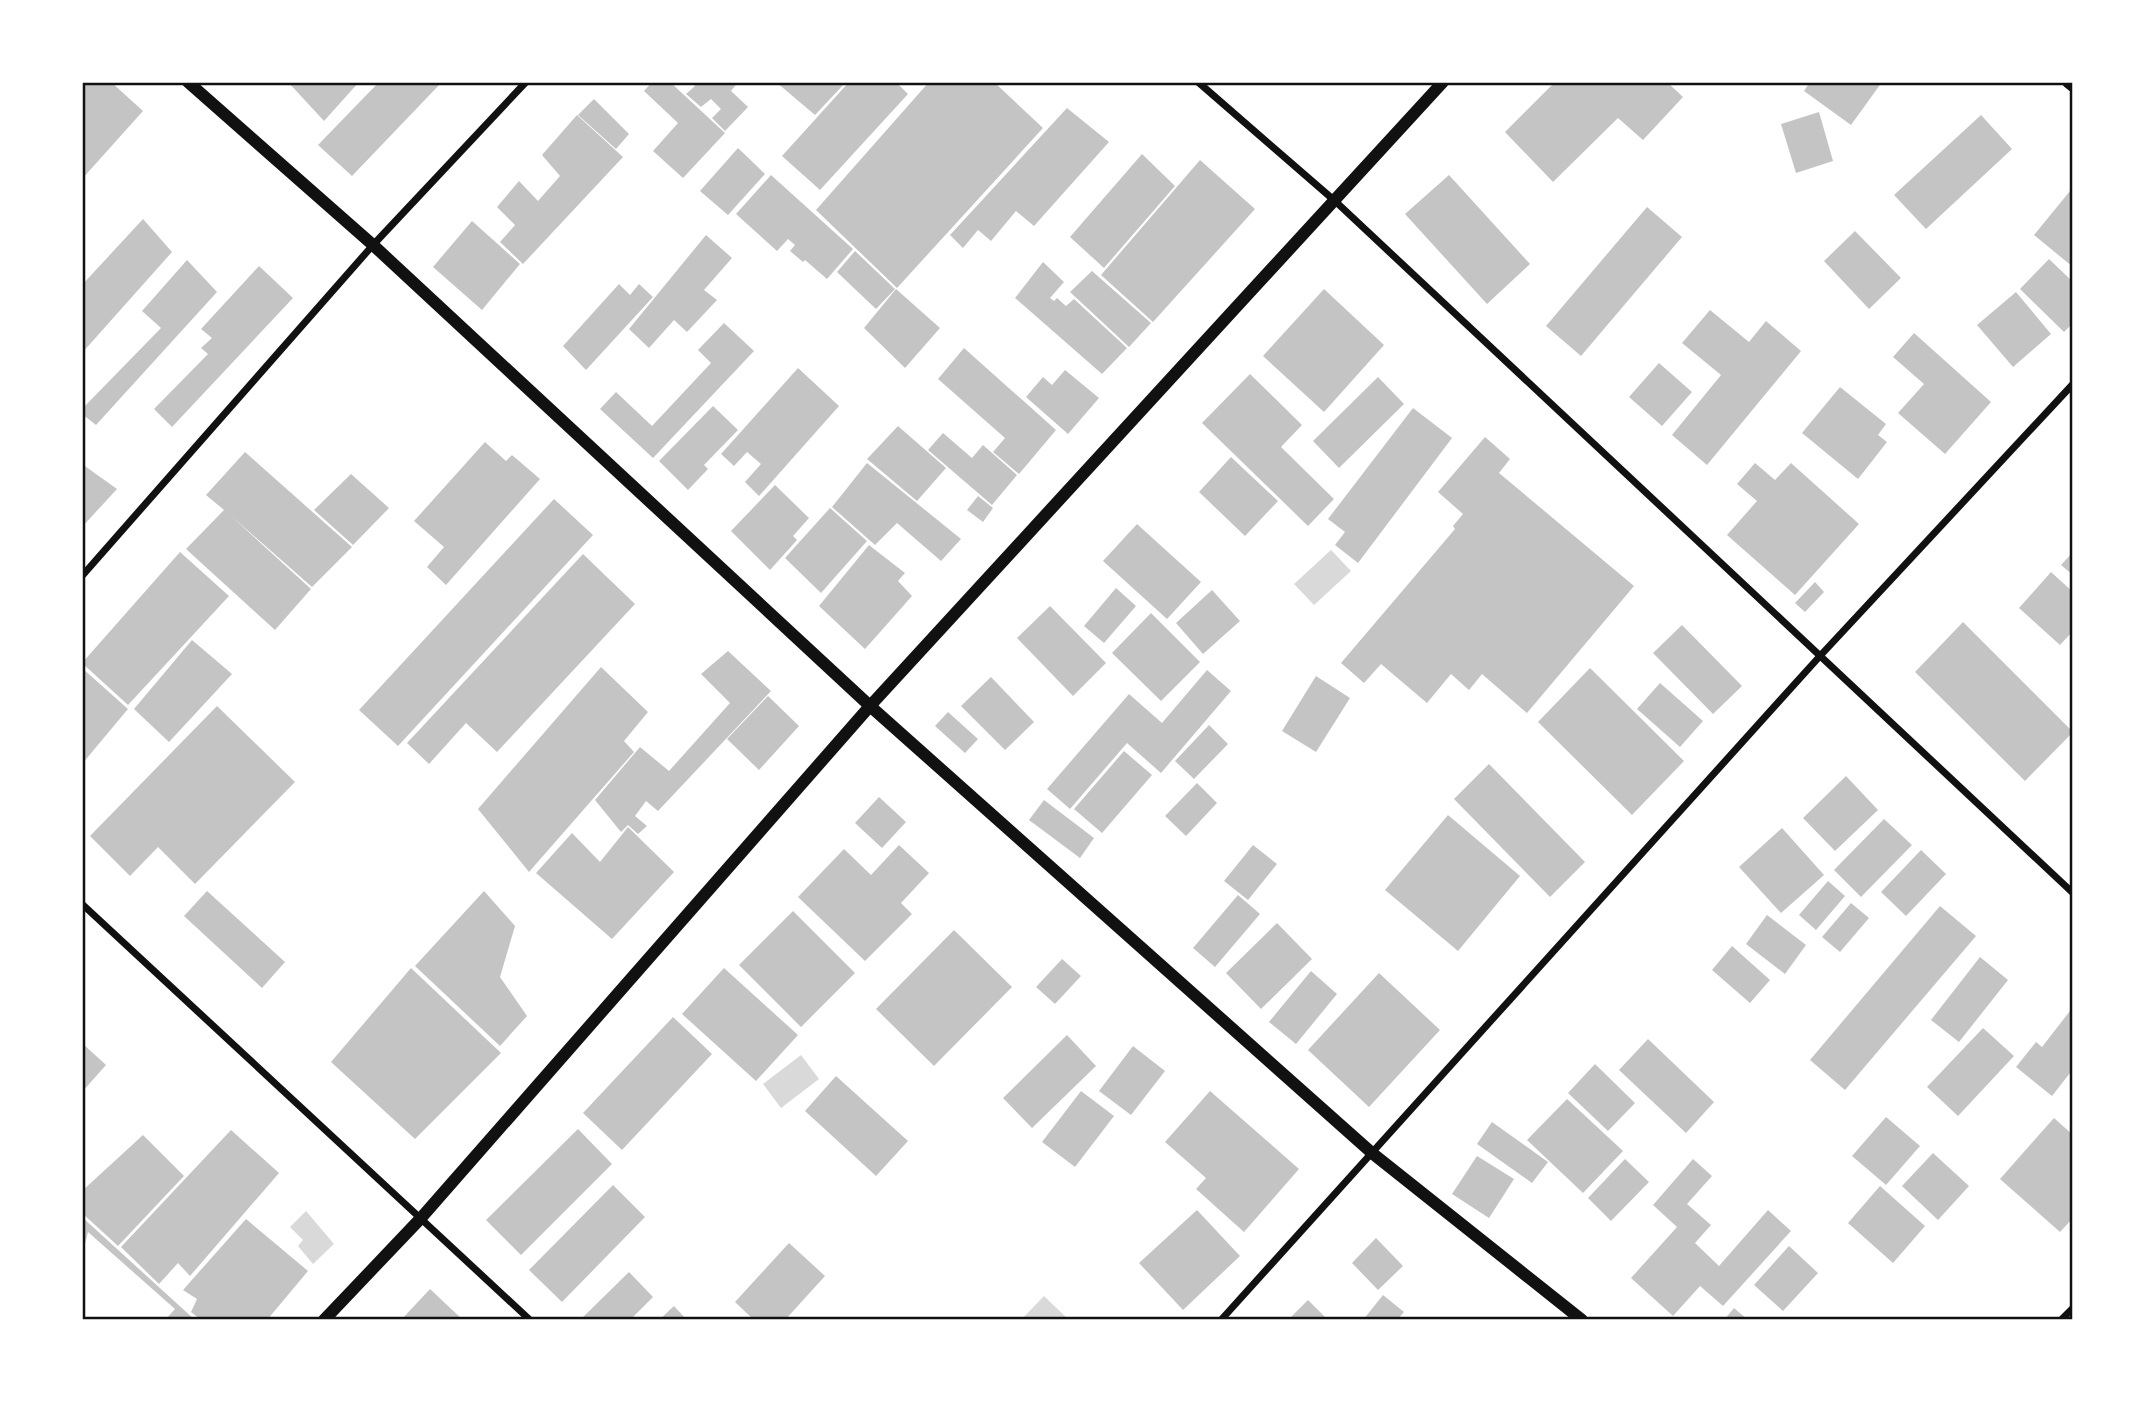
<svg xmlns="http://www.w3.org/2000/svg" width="2155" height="1402" font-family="'Roboto Condensed',sans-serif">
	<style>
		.water { fill: #d9d9d9 }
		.building { fill: #c4c4c4 }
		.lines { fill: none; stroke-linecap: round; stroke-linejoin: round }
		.minor { stroke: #111; stroke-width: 7 }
		.tertiary { stroke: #111; stroke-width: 12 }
		.neatline { fill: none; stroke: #111; stroke-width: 2.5 }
	</style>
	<rect width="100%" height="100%" fill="#fff"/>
	<path class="water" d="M1331,550l20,21 -37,34 -20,-21z
		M801,1055l18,24 -38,29 -18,-24z
		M306,1211l28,33 -21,20 -15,-18 5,-6 -13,-13z
		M1044,1296l25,24h-48z"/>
	<path class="building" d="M88,82h23l32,29 -61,68v-90z
		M288,82h71l-35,39z
		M379,82h63l-90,94 -34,-31z
		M652,82h18l55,51 -42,45 -30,-27 25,-28 -34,-32z
		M692,82h46l-7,9 17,16 -23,24 -13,-13 9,-9 -10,-10 -10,8 -15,-13 9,-8z
		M776,82h70l-31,33z
		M849,82h47l12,12 -88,96 -38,-34z
		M929,82h65l49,46 -146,160 -81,-78z
		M1555,82h112l16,15 -40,43 -25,-22 -65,64 -48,-50z
		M1810,82h72l-31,43 -47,-34z
		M594,99l35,35 -13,15 -38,-34z
		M1067,108l42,34 -75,84 -18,-15 -25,30 -13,-11 -15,18 -13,-13z
		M1819,112l14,49 -37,12 -15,-49z
		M577,115l46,42 -100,107 -23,-22 15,-17 -18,-18 22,-26 19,20 22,-25 -18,-21z
		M1981,115l31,34 -86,80 -32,-34z
		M738,148l27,26 -37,41 -28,-24z
		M1142,154l33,32 -71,82 -34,-31z
		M1200,160l55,49 -102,113 -52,-47z
		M771,175l82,74 -26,30 -22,-19 -2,2 -13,-11 5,-6 -7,-6 -11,12 -41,-37z
		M1449,175l81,89 -43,40 -82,-90z
		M2070,191l3,2v74l-39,-32z
		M1647,207l35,30 -101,119 -35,-30z
		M143,219l29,33 -90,101v-68z
		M472,221l48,43 -38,46 -49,-43z
		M1855,231l46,47 -32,31 -45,-48z
		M706,235l26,23 -28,32 13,10 -30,32 -13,-12 -25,28 -20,-19z
		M855,251l40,38 -19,20 -39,-37z
		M2049,259l24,23v41l-9,9 -44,-43z
		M187,260l30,32 -121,133 -14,-11v-5l79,-81 -19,-17z
		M1043,262l21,20 -14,16 4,3 3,-3 9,8 8,-7 53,49 -25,26 -87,-76z
		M259,266l34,32 -121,129 -18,-18 54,-55 -7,-6 11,-10 -11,-9z
		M1092,271l59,52 -22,24 -59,-55z
		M619,284l11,11 9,-11 14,13 -67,73 -23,-24z
		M896,289l44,39 -35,40 -41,-40z
		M1324,289l60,56 -60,67 -61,-56z
		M2016,292l35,42 -38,33 -36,-42z
		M1710,310l39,32 17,-21 35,30 -94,114 -35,-30 49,-60 -39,-32z
		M724,323l30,28 -101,107 -53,-49 16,-17 36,34 59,-63 -13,-13z
		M1914,333l77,69 -46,52 -47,-41 26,-29 -31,-27z
		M964,348l92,82 -37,44 -26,-22 12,-14 -67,-59z
		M1659,363l33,29 -30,34 -33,-29z
		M798,368l41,38 -80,90 -14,-14 16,-18 -14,-12 -13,14 -13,-12z
		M1065,370l34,28 -31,36 -42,-37 17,-20 9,8z
		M1250,374l52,51 -21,22 53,52 -26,27 -106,-103z
		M1378,377l26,27 -65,64 -26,-27z
		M1840,387l46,37 -8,11 9,7 -29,37 -56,-46z
		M713,406l25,24 -34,35 4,4 -20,21 -29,-29z
		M1413,408l39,30 -94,125 -23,-18 10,-13 -17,-13z
		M898,426l48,42 -29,33 -50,-42z
		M943,433l29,25 11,-13 34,30 -25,30 -64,-55z
		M1485,437l25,22 -11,14 135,113 -107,127 -45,-39 -13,16 -18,-16 -24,29 -46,-39 -17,19 -23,-20 114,-134 -2,-3 10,-12 -25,-22z
		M485,442l21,19 6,-6 28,24 -94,106 -19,-18 17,-20 -30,-26z
		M245,452l107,95 -40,40 -82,-72 81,74 -36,41 -89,-81 38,-39 -18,-15z
		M1231,457l47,44 -33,35 -46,-44z
		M867,463l94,76 -20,22 -44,-38 -22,22 -43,-38z
		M1755,463l20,17 16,-17 68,61 -64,71 -68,-60 30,-34 -20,-17z
		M82,464l35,25 -35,38z
		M351,474l38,34 -36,37 -39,-35z
		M775,485l34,33 -16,18 4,4 -27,30 -39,-39z
		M978,496l15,12 -10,14 -16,-12z
		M554,499l39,36 -195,211 -39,-36z
		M830,508l37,33 -46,52 -36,-35z
		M1137,524l64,58 -34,37 -64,-58z
		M869,545l36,28 -7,8 14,15 -47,53 -46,-43z
		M180,552l49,44 -101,109 -46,-42z
		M2073,552v23l-12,-10z
		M583,554l52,50 -138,148 -31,-29 -37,41 -22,-21z
		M2051,572l22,20v39l-13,14 -41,-37z
		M1815,582l9,10 -19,20 -10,-9z
		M1116,588l20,18 -32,37 -20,-17z
		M1212,590l28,31 -37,33 -27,-31z
		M1050,606l56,57 -33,33 -56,-58z
		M1151,613l49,49 -39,39 -49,-48z
		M1963,622l110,110 -48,49 -110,-109z
		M1682,625l60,61 -29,28 -60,-61z
		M192,640l40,34 -63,68 -35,-33z
		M728,651l43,40 -113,120 -12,-10 -11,15 12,10 -9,8 -10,-9 -7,7 -26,-32 45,-53 29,24 61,-68 -29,-29z
		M601,667l47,45 -24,29 10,11 -105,120 -51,-63z
		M82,668l46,41 -46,55z
		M1590,668l94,93 -52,54 -94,-93z
		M1207,670l24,21 -70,82 -34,-30 -57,66 -23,-20 82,-95 33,29z
		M1316,676l34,22 -34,54 -34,-21z
		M991,677l43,45 -29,28 -44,-44z
		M1660,683l43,38 -23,26 -43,-38z
		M768,696l31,30 -40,44 -32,-31z
		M217,706l78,76 -100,102 -37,-37 -28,29 -40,-40z
		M948,712l30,27 -13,14 -30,-27z
		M1209,725l19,19 -34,35 -19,-18z
		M1124,751l28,24 -50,58 -28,-24z
		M1489,764l96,98 -35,35 -96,-98z
		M1846,776l32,34 -43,41 -32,-33z
		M1197,783l20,20 -31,33 -21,-20z
		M879,797l27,25 -24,26 -27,-25z
		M1044,800l50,38 -14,20 -51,-38z
		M1448,815l72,61 -62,75 -73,-61z
		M1884,819l28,26 -51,52 -27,-27z
		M628,827l46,45 -62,67 -76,-66 36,-40 28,29z
		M1782,828l42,47 -43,38 -42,-46z
		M899,845l30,28 -28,30 11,11 -47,47 -67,-64 46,-48 27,26z
		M1253,845l24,19 -29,36 -24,-19z
		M1921,850l25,24 -40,42 -25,-24z
		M1828,881l17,15 -29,34 -17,-15z
		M207,891l78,71 -23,26 -78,-72z
		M484,891l31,35 -15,51 27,39 -27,30 -85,-80z
		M1238,895l22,19 -45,53 -22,-19z
		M1851,903l18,15 -29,34 -18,-15z
		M1940,906l36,30 -131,154 -35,-30z
		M793,911l62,62 -54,54 -62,-62z
		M1767,915l39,30 -21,29 -39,-30z
		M1277,923l35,36 -51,50 -35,-36z
		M954,930l58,57 -78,79 -58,-57z
		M1732,946l38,34 -20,23 -38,-33z
		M1980,957l28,23 -49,62 -28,-22z
		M1062,959l19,17 -26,28 -19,-17z
		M411,968l90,85 -86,86 -84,-77z
		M724,968l74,67 -42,46 -74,-67z
		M1311,971l26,23 -41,50 -27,-22z
		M1379,973l61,57 -71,77 -61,-57z
		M2073,1007v68l-3,-2 -18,23 -36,-29 20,-25 6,5z
		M673,1017l39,37 -90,96 -39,-37z
		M1983,1028l31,28 -56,60 -31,-29z
		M1067,1035l29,31 -64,62 -29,-30z
		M1648,1039l66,63 -28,31 -67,-63z
		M82,1043l24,22 -24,27z
		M1133,1046l32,25 -34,44 -32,-24z
		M1595,1064l40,39 -27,28 -40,-38z
		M836,1076l72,65 -32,35 -71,-65z
		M1081,1091l33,25 -39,51 -33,-25z
		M1210,1091l89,78 -55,63 -48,-43 10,-11 -41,-36z
		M1567,1099l56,52 -40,42 -56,-53z
		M1886,1117l34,29 -34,39 -34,-29z
		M2054,1118l19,17v83l-13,14 -60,-53z
		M1492,1122l56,40 -16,21 -55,-39z
		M578,1129l34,35 -91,91 -35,-35z
		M231,1130l48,43 -89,103 -12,-13 -19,21 -38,-37z
		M143,1135l41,41 -66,70 -36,-33v-22z
		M1933,1153l36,33 -31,34 -36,-34z
		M1477,1156l37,23 -25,39 -37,-24z
		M1625,1159l24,23 -38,39 -23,-23z
		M1693,1159l19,17 -25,28 24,21 -16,18 24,23 49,-56 23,21 -68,75 -23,-20 -27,30 -42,-38 46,-51 -24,-22z
		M613,1185l32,32 -83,85 -33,-32z
		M1880,1186l45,40 -32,37 -45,-40z
		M1197,1210l43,46 -57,54 -44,-47z
		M82,1217l113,103h-30l10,-11 -87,-77 -6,23z
		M246,1219l62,52 -41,49h-66l-10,-8 6,-13 -14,-9z
		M1376,1238l27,28 -25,24 -26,-27z
		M789,1243l36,33 -40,44h-31l-19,-18z
		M1789,1246l29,27 -35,38 -29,-26z
		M629,1272l24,25 -23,23h-50z
		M430,1289l33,31h-62z
		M1383,1295l21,17 -7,8h-34z
		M1308,1300l20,20h-40z
		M674,1306l13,14h-28z
		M1734,1308l14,12h-24z"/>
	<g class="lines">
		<path class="minor" d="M1198,82l137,119 738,692
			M82,576l291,-331 153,-163
			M82,904l448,416
			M1221,1320l599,-664 253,-272
			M2061,1320l12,-12"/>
		<path class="tertiary" d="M188,82l185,163 497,461 502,447 210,167
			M2068,82l5,4
			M324,1320l97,-102 449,-512 573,-624"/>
	</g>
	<rect width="2155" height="1402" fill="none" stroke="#ffffff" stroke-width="168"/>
	<rect x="84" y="84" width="1987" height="1234" class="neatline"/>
</svg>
